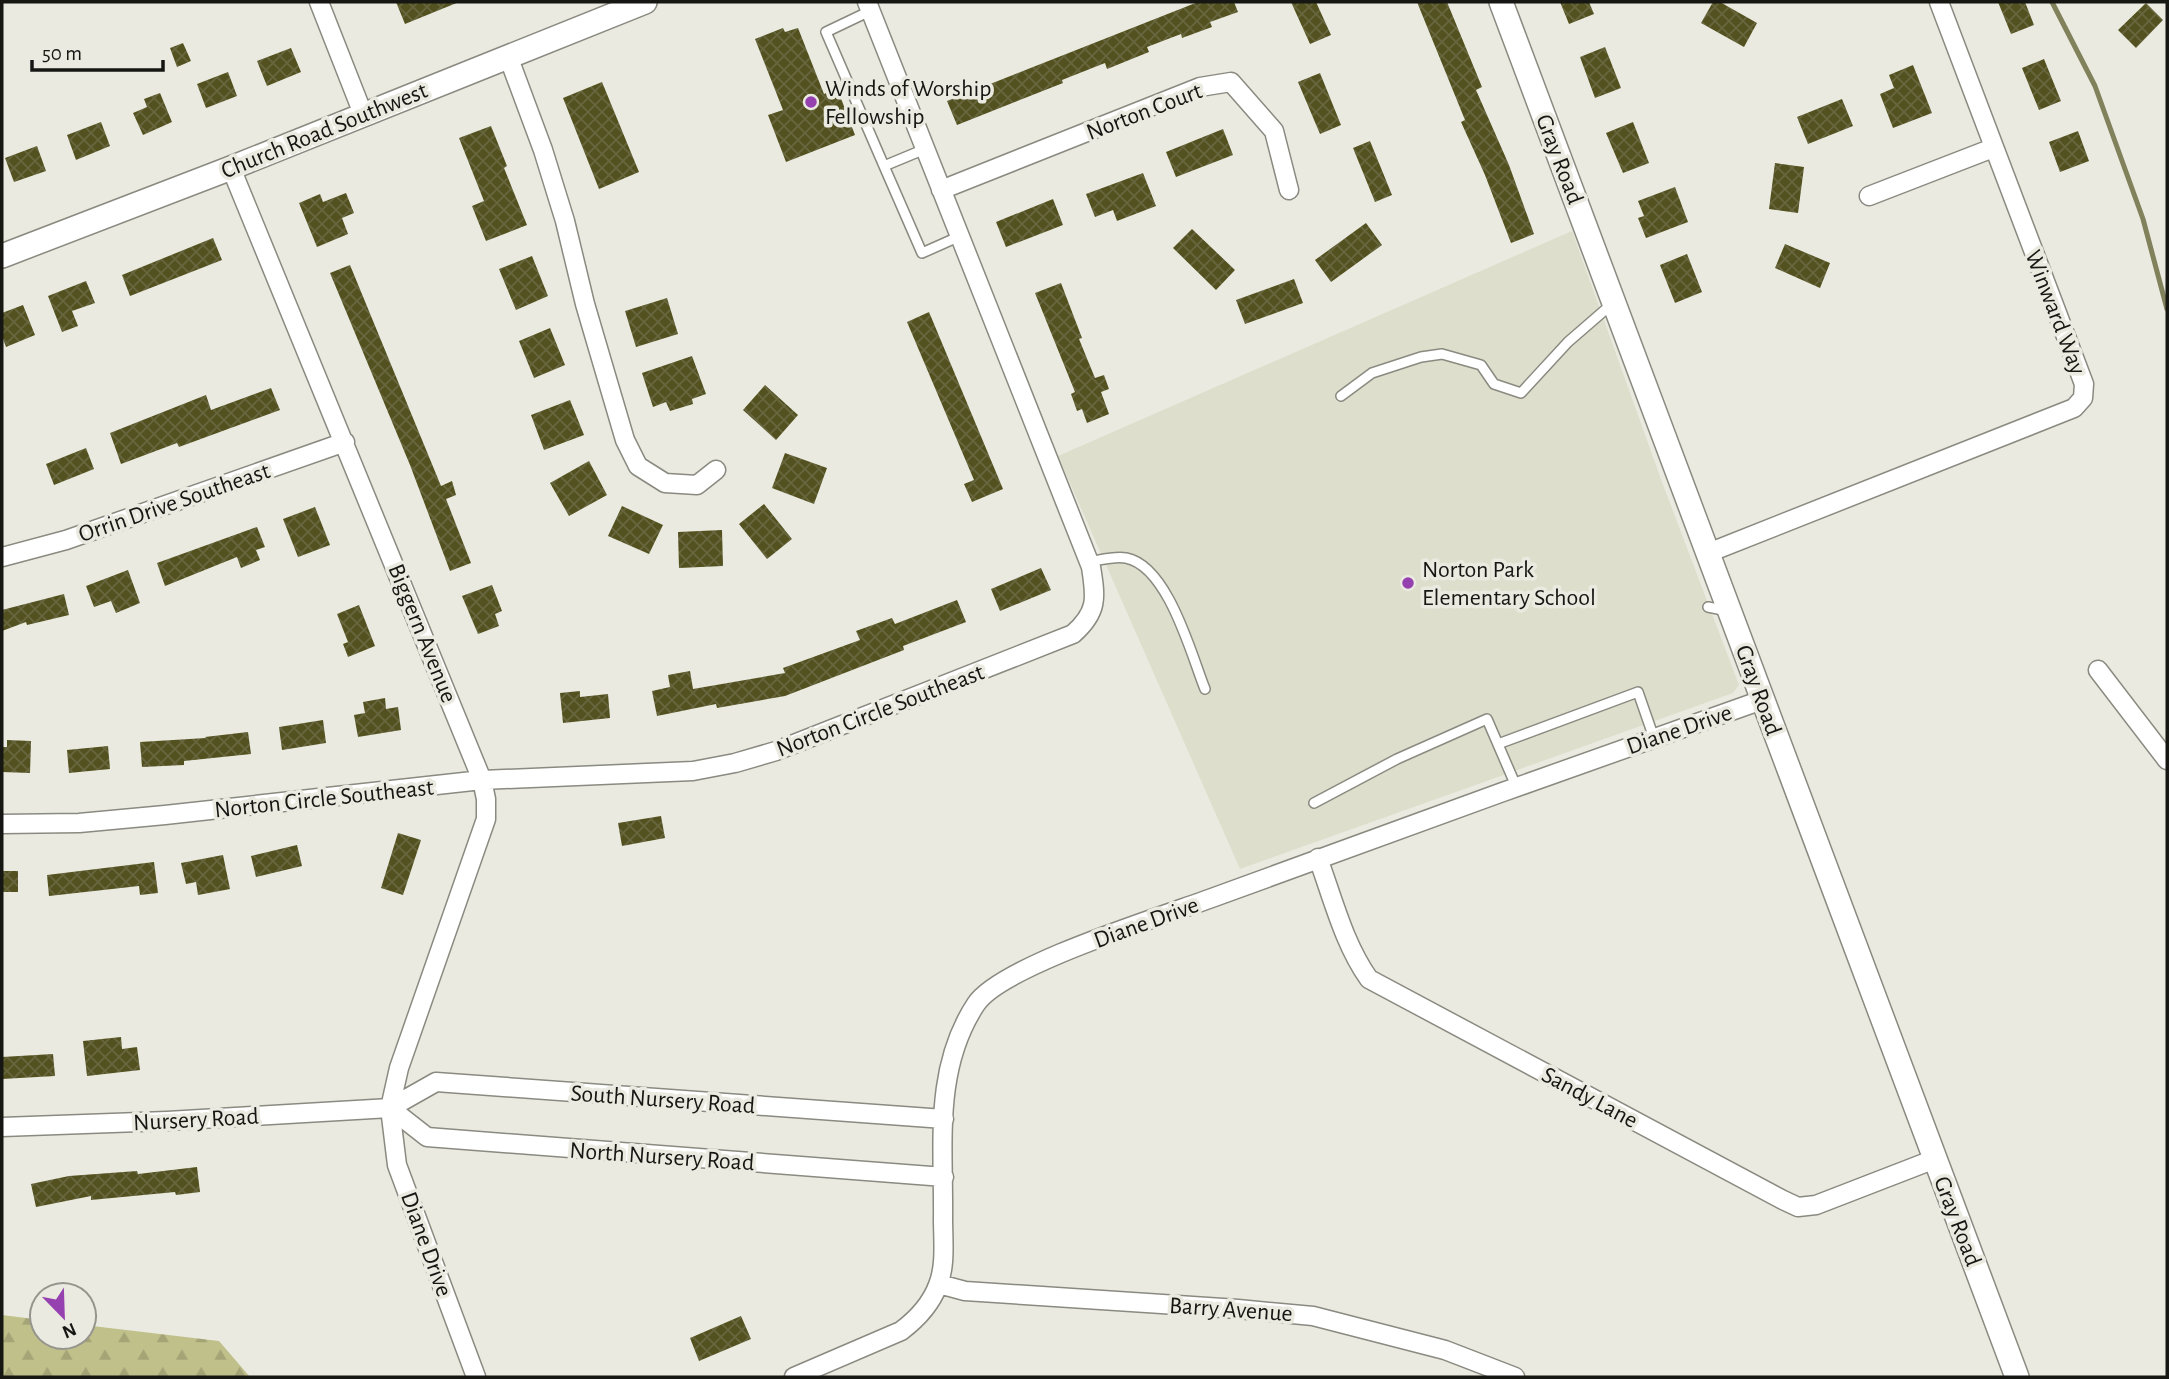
<svg xmlns="http://www.w3.org/2000/svg" width="2169" height="1379" font-family="'Alegreya Sans',sans-serif">
	<style>
		.built { fill: #dedecc }
		.forest { fill: url(#forest-firs) }
		.lines { fill: none; stroke-linecap: round; stroke-linejoin: round }
		.stream { stroke: #81815c; stroke-width: 5 }
		.building { fill: url(#building-cross-hatch) }
		.service-casing { stroke: #8a8a81; stroke-width: 12 }
		.minor-casing { stroke: #8a8a81; stroke-width: 21 }
		.tertiary-casing { stroke: #8a8a81; stroke-width: 26 }
		.service { stroke: #fff; stroke-width: 9 }
		.minor { stroke: #fff; stroke-width: 18 }
		.tertiary { stroke: #fff; stroke-width: 23 }
		.poi-dot { fill: #9541af; stroke: #eaeae0; stroke-width: 2.5 }
		.labels { text-anchor: middle; stroke-width: 7; stroke-linejoin: round; paint-order: stroke }
		.poi-label { font-size: 24px; fill: #161613; stroke: #eaeae0; text-anchor: start }
		.street-label { font-size: 24px; fill: #161613; stroke: #eaeae0 }
	</style>
	<defs>
		<pattern id="forest-firs" width="22" height="20" patternUnits="userSpaceOnUse" patternTransform="scale(1.75)"><rect width="22" height="20" fill="#c0c08b"/><path d="M5 1l3.5 6h-7zM16 11l3.5 6h-7z" fill="#a4a477"/></pattern>
		<pattern id="building-cross-hatch" width="8" height="8" patternUnits="userSpaceOnUse" patternTransform="scale(1.75)"><rect width="8" height="8" fill="#52511f"/><path d="M0 0l8 8M0 8l8-8" fill="none" stroke="#67663e"/></pattern>
	</defs>
	<rect width="100%" height="100%" fill="#eaeae0"/>
	<path class="built" d="M1572,231l90,251 77,203 -6,8 -493,176 -182,-413z"/>
	<path class="forest" d="M2,1315l40,5v17h42v-12l135,16 31,36h-248z"/>
	<g class="lines">
		<path class="stream" d="M2052,2l43,84 48,133 24,90"/>
	</g>
	<path class="building" d="M396,2h63l-54,22z
		M1198,2h36l4,10 -28,10 2,5 -30,11 -1,-4 -34,13 2,5 -42,17 -2,-6 -43,17 1,3 -106,42 -10,-24z
		M1291,2h25l15,33 -21,9z
		M1417,2h30l35,85 -6,3 33,75 25,69 -23,9 -26,-68 -24,-53 4,-2z
		M1560,2h29l5,12 -25,10z
		M1713,2h7l37,21 -13,24 -43,-24z
		M1998,2h27l9,23 -23,9z
		M2146,3l17,17 -27,28 -18,-18z
		M783,28l2,4 13,-4 26,66 13,-6 18,47 -69,27 -18,-47 15,-5 -28,-71z
		M183,43l8,18 -14,6 -7,-19z
		M1605,47l16,41 -26,10 -15,-41z
		M291,48l10,24 -34,14 -10,-25z
		M2044,59l17,42 -22,9 -17,-42z
		M1913,65l19,48 -39,15 -13,-34 14,-6 -5,-13z
		M228,72l9,24 -31,12 -9,-24z
		M1320,73l21,52 -21,9 -22,-52z
		M602,82l37,90 -40,17 -36,-91z
		M160,93l12,29 -29,13 -10,-22 14,-6 -3,-8z
		M1842,99l11,27 -45,18 -11,-27z
		M101,122l9,24 -34,14 -9,-25z
		M1633,122l16,41 -26,10 -17,-40z
		M491,126l16,40 -3,2 23,57 -41,16 -14,-35 12,-5 -25,-63z
		M1223,129l10,26 -57,22 -10,-25z
		M2078,131l11,30 -29,11 -11,-30z
		M1370,141l22,54 -17,7 -22,-54z
		M37,146l9,25 -32,11 -9,-24z
		M1775,163l29,4 -6,46 -29,-4z
		M1143,173l13,33 -39,15 -4,-11 -18,7 -9,-23z
		M1675,187l13,35 -42,16 -8,-20 6,-2 -6,-15z
		M346,193l8,20 -12,5 6,16 -31,13 -18,-44 21,-9 3,8z
		M1053,199l10,26 -57,22 -10,-25z
		M1366,223l16,22 -51,37 -16,-22z
		M1192,229l43,41 -19,20 -43,-42z
		M213,238l9,22 -92,36 -8,-21z
		M1785,244l45,19 -10,25 -45,-20z
		M1687,254l15,38 -27,11 -15,-38z
		M532,256l16,40 -32,14 -17,-41z
		M350,265l91,221 11,-5 4,14 -10,4 25,64 -21,8 -40,-106 -80,-192z
		M1294,279l9,24 -58,21 -9,-24z
		M86,281l9,22 -23,8 6,15 -16,6 -14,-36z
		M1061,283l21,55 -3,1 16,39 9,-3 5,14 -8,3 8,22 -22,9 -5,-14 -5,2 -6,-17 4,-2 -40,-99z
		M667,298l11,36 -42,13 -11,-36z
		M23,305l12,30 -29,12 -4,-11v-23z
		M929,312l74,177 -31,13 -8,-18 10,-4 -67,-158z
		M550,328l15,37 -31,13 -15,-37z
		M692,356l14,38 -14,5 1,5 -23,7 -4,-9 -13,5 -11,-34z
		M765,385l33,30 -22,25 -33,-30z
		M271,388l9,22 -101,37 -2,-4 -56,21 -11,-31 96,-38 5,15z
		M570,400l14,35 -40,15 -13,-35z
		M86,448l8,21 -40,16 -8,-21z
		M785,453l42,15 -13,36 -42,-16z
		M589,461l18,34 -38,21 -19,-33z
		M764,504l28,35 -25,20 -28,-35z
		M622,506l41,19 -14,29 -41,-18z
		M315,507l15,38 -32,12 -15,-38z
		M257,527l8,20 -9,3 4,10 -19,8 -4,-11 -72,29 -8,-23z
		M722,530l1,36 -44,2 -1,-36z
		M1041,568l10,22 -51,21 -9,-22z
		M128,570l12,33 -24,10 -5,-12 -17,6 -8,-21z
		M492,585l10,26 -7,3 4,12 -21,8 -16,-38z
		M64,594l5,21 -42,10 -1,-3 -24,9v-21z
		M957,600l9,22 -63,24 1,4 -119,46 -68,12 -1,-4 -59,12 -5,-25 18,-4 -2,-12 22,-4 3,18 92,-16 -2,-5 77,-28 -4,-9 36,-13 3,6z
		M359,605l16,41 -27,11 -5,-13 5,-2 -11,-28z
		M580,691v6l28,-3 2,24 -47,5 -3,-30z
		M385,698l1,11 12,-2 3,23 -43,7 -4,-22 11,-2 -2,-11z
		M323,720l3,23 -44,7 -3,-23z
		M248,732l3,22 -67,7v4l-42,2 -2,-25 66,-4 -1,-1z
		M7,740l24,1 -1,32 -28,-1v-25h5z
		M108,746l2,23 -41,4 -2,-23z
		M661,816l4,22 -43,8 -4,-23z
		M398,833l23,7 -18,55 -22,-7z
		M297,845l5,21 -46,11 -5,-21z
		M223,855l7,34 -32,6 -2,-13 -10,2 -5,-21z
		M154,862l4,31 -18,2 -1,-9 -90,10 -2,-21z
		M2,871h16v21h-16z
		M121,1037l1,12 15,-2 3,23 -53,6 -4,-35z
		M53,1054l2,22 -53,3v-22z
		M197,1167l3,25 -24,3 -1,-3 -84,8v-4l-55,11 -5,-23 38,-8 68,-5 1,3z
		M741,1316l10,23 -52,22 -9,-23z"/>
	<g class="lines">
		<defs>
			<path id="service" d="M870,11l-44,21 58,134 41,-17
				M884,166l38,87 36,-16
				M1341,396l31,-23 49,-16 21,-3 39,11 13,19 27,9 47,-51 45,-39
				M1088,562c13,-2 26,-6 38,-4 42,8 65,96 79,131
				M1708,607l20,4
				M1498,744l140,-52 16,46
				M1314,803l83,-44 90,-40 29,67"/>
			<path id="minor" d="M319,2l44,112
				M508,56l35,94 22,71 20,83 40,136 13,26 27,17 32,2 19,-15
				M231,168l251,612 4,19v20l-87,249 -9,40 7,57 79,212
				M941,190l259,-103 31,-5 43,49 15,59
				M1869,196l124,-48
				M1708,553l366,-145 9,-10 1,-14 -145,-382
				M2,557l64,-17 279,-98
				M2098,670l69,90
				M2,824l77,-1 86,-8 317,-35 211,-9 42,-8 41,-12 297,-117c25,-22 23,-36 18,-67l-224,-565
				M1318,858c15,41 26,86 51,121l414,221 15,7 18,-2 119,-46
				M390,1108l37,29 517,40
				M2,1127l165,-6 223,-13 46,-26 508,37
				M939,1284l26,7 273,18 75,7 132,34 70,27
				M794,1377l107,-46c16,-12 30,-27 37,-46 8,-20 5,-45 5,-66 1,-74 -10,-150 33,-215 25,-38 184,-87 233,-105 184,-68 368,-134 553,-199"/>
			<path id="tertiary" d="M1501,2l516,1375
				M2,256l229,-88 414,-166"/>
		</defs>
		<use href="#service" class="service-casing"/>
		<use href="#minor" class="minor-casing"/>
		<use href="#tertiary" class="tertiary-casing"/>
		<use href="#service" class="service"/>
		<use href="#minor" class="minor"/>
		<use href="#tertiary" class="tertiary"/>
	</g>
	<g class="poi-dot">
		<circle cx="811" cy="102" r="7"/>
		<circle cx="1408" cy="583" r="7"/>
	</g>
	<g class="labels">
		<g class="poi-label">
			<text x="825" y="96">Winds of Worship<tspan x="825" dy="28">Fellowship</tspan></text>
			<text x="1422" y="577">Norton Park<tspan x="1422" dy="28">Elementary School</tspan></text>
		</g>
		<g class="street-label">
			<text transform="translate(1144 111) rotate(-21)" y="8">Norton Court</text>
			<text transform="translate(324 130) rotate(-22)" y="8">Church Road Southwest</text>
			<text transform="translate(1560 159) rotate(69)" y="8">Gray Road</text>
			<text transform="translate(2056 312) rotate(69)" y="8">Winward Way</text>
			<text transform="translate(174 502) rotate(-19)" y="8">Orrin Drive Southeast</text>
			<text transform="translate(423 633) rotate(68)" y="8">Biggern Avenue</text>
			<text transform="translate(1759 690) rotate(70)" y="8">Gray Road</text>
			<text transform="translate(880 710) rotate(-21)" y="8">Norton Circle Southeast</text>
			<text transform="translate(1679 729) rotate(-19)" y="8">Diane Drive</text>
			<text transform="translate(324 798) rotate(-6)" y="8">Norton Circle Southeast</text>
			<text transform="translate(1146 922) rotate(-20)" y="8">Diane Drive</text>
			<text transform="translate(1590 1097) rotate(28)" y="8">Sandy Lane</text>
			<text transform="translate(663 1099) rotate(4)" y="8">South Nursery Road</text>
			<text transform="translate(196 1119) rotate(-3)" y="8">Nursery Road</text>
			<text transform="translate(662 1156) rotate(4)" y="8">North Nursery Road</text>
			<text transform="translate(1958 1221) rotate(69)" y="8">Gray Road</text>
			<text transform="translate(427 1244) rotate(70)" y="8">Diane Drive</text>
			<text transform="translate(1231 1309) rotate(4)" y="8">Barry Avenue</text>
		</g>
	</g>
	<rect width="2169" height="1379" fill="none" stroke="#161613" stroke-width="7"/>
	<g transform="translate(63 1316) rotate(157)"><circle r="33" fill="#eaeae0" stroke="#95958e" stroke-width="2"/>
	<path d="M0-5L12 26L0 18L-12 26Z" fill="#9541af"/>
	<text y="-10" font-size="19" font-weight="bold" text-anchor="middle" fill="#161613">N</text>
	</g>
	<path d="M32 60v10h131v-10" fill="none" stroke="#161613" stroke-width="3.5"/>
	<text x="42" y="60" font-size="21" fill="#161613" stroke="#eaeae0" stroke-width="5" paint-order="stroke">50 m</text>
</svg>
